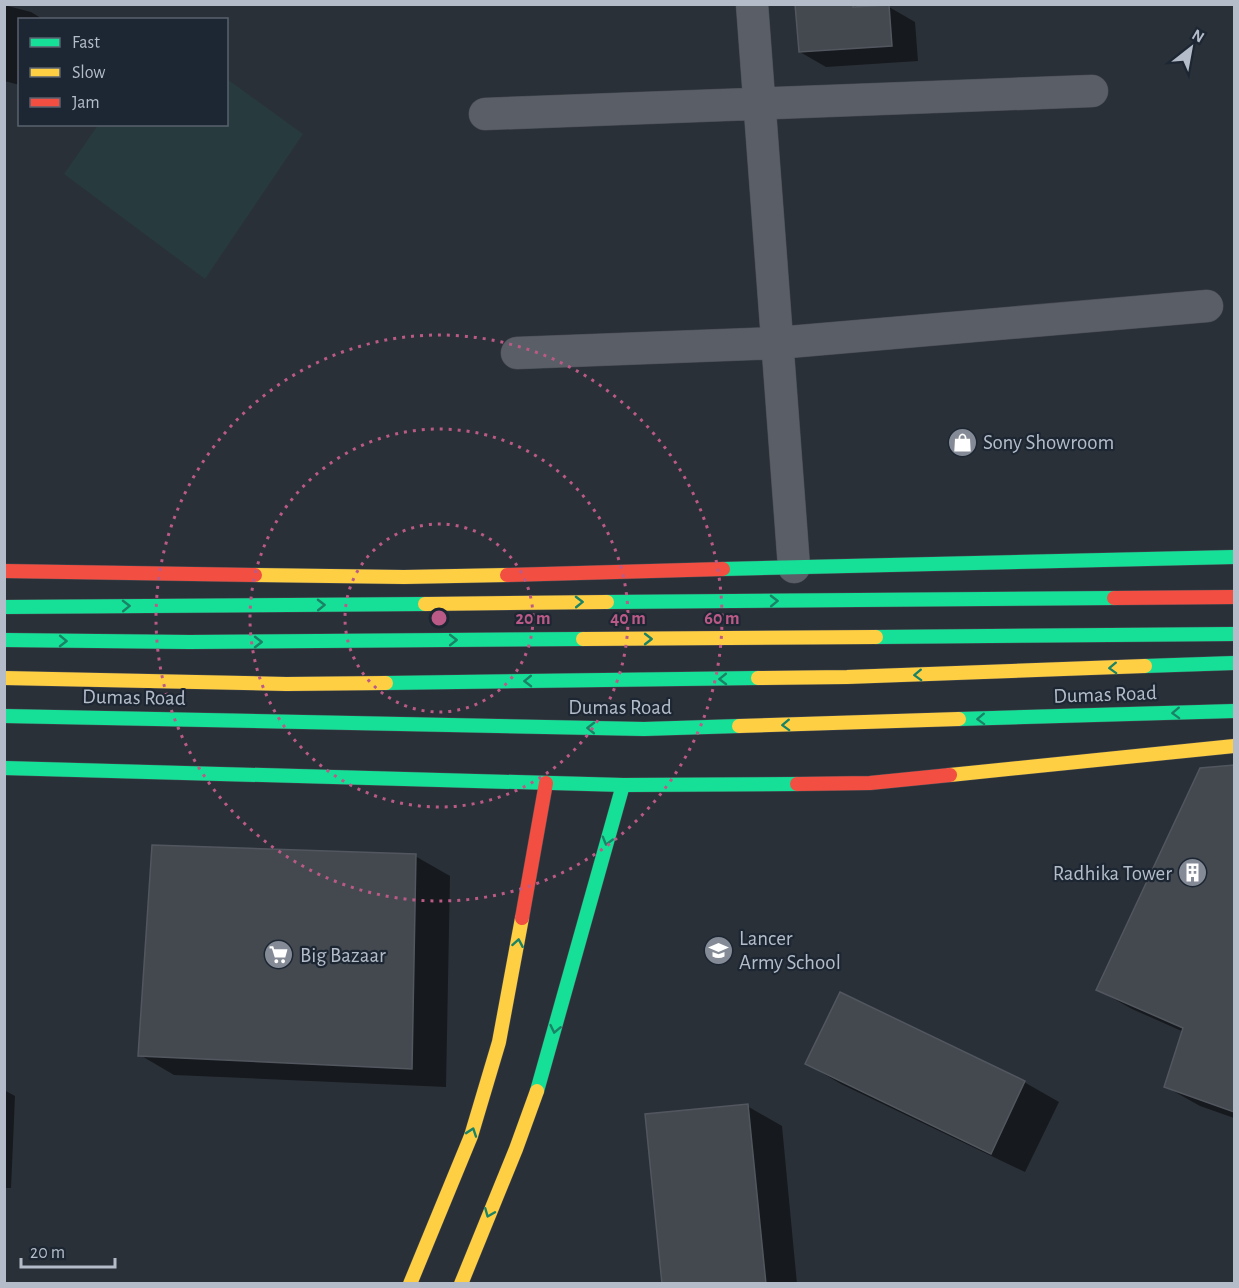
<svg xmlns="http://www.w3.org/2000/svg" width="1239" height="1288" font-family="'Alegreya Sans',sans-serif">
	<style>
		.green { fill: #273a3e }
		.shadow { fill: #0007 }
		.building { fill: #444950; stroke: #52575f; stroke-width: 1.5 }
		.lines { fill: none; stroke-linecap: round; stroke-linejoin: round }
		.street-casing { stroke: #484c53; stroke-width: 33 }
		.fast-casing { stroke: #484c53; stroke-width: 15 }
		.slow-casing { stroke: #484c53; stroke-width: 15 }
		.jam-casing { stroke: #484c53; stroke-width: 15 }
		.street { stroke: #5a5e66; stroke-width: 32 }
		.fast { stroke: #16e098; stroke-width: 14 }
		.slow { stroke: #ffcf43; stroke-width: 14 }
		.jam { stroke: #f24e42; stroke-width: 14 }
		.oneway { stroke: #1a8366 }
		.ring { fill: none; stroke: #bc5a87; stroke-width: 3; stroke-dasharray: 3 6 }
		.labels { text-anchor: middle; stroke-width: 4.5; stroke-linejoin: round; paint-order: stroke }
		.poi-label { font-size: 21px; fill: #b4bcc9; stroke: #1d2633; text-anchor: start }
		.street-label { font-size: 21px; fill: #b4bcc9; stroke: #1d2633 }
		.centre { fill: #bc5a87; stroke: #1d2633; stroke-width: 3 }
		.ring-label { font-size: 18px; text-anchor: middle; font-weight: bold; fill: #bc5a87; stroke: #1d2633; stroke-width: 4.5; stroke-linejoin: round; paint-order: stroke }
	</style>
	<rect width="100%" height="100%" fill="#2a3038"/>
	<path class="green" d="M227,79l76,55 -98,145 -141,-105 34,-49 128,-1z"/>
	<path class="shadow" d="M797,4h81v3h11l26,15 3,39 -92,6 -26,-15z
		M4,5l27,7 13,8h-24v65l-16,-4z
		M1234,766v352l-34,-12 -34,-19 18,-55 -52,-23 -34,-19 103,-220z
		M415,856l35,20 -4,211 -272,-12 -34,-20z
		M840,994l184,88 35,20 -34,70 -184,-88 -34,-20z
		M4,1090l11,6 -4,92h-7z
		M747,1106l35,20 15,158h-134z"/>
	<path class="building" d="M795,4h58v3l36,-2 3,41 -93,6z
		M1234,765v347l-70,-25 19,-59 -87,-38 104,-222z
		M152,845l264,9 -4,215 -274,-13z
		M840,992l185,89 -34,73 -186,-90z
		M748,1104l18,180h-104l-17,-170z"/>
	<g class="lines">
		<defs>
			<path id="street" d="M752,4l42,563
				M485,114l607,-23
				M517,353l260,-10 430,-37"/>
			<path id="fast" d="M723,569l511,-12
				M607,602l507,-4
				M4,607l421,-3
				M876,637l358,-3
				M4,640l185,2 394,-3
				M1145,666l89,-3
				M386,683l372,-5
				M4,716l640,13 95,-3
				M959,719l275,-8
				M4,768l619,17 174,-1
				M537,1091l86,-306"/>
			<path id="slow" d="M255,575l149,2 103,-2
				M425,604l182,-2
				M583,639l293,-2
				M4,678l282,6 100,-1
				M758,678l89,-1 298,-11
				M739,726l220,-7
				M950,775l284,-29
				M410,1284l61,-148 28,-94 23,-124
				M461,1284l55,-135 21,-58"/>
			<path id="jam" d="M4,571l251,4
				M507,575l216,-6
				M1114,598l120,-1
				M797,784l73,-1 80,-8
				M522,918l24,-135"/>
		</defs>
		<use href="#street" class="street-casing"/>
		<use href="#fast" class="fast-casing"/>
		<use href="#slow" class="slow-casing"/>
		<use href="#jam" class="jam-casing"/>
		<use href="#street" class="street"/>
		<use href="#fast" class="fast"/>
		<use href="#slow" class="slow"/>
		<use href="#jam" class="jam"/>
	</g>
	<defs><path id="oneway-chevron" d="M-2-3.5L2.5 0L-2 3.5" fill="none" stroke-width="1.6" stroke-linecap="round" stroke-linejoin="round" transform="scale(1.5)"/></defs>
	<g class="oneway">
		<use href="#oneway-chevron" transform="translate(774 601) rotate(-1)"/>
		<use href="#oneway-chevron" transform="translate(579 602) rotate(-1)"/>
		<use href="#oneway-chevron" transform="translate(321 605) rotate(-1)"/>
		<use href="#oneway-chevron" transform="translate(126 606) rotate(-1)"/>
		<use href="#oneway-chevron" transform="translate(648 639)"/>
		<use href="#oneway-chevron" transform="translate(453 640)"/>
		<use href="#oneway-chevron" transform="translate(63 641) rotate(1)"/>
		<use href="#oneway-chevron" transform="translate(258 642)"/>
		<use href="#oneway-chevron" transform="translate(1113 668) rotate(178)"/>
		<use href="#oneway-chevron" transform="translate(918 675) rotate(178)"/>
		<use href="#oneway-chevron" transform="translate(723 679) rotate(179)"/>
		<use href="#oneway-chevron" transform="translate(528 681) rotate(179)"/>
		<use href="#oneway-chevron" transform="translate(1176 713) rotate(178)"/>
		<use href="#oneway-chevron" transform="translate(981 719) rotate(178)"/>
		<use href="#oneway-chevron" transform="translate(786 725) rotate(178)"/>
		<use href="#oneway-chevron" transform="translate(591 728) rotate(-179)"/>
		<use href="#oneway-chevron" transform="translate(607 841) rotate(106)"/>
		<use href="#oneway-chevron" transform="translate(518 943) rotate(-80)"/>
		<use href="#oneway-chevron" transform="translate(555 1029) rotate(102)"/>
		<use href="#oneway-chevron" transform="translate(472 1132) rotate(-71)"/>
		<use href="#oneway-chevron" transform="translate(489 1213) rotate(112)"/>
	</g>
	<g class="ring">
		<circle cx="439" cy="618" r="94"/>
		<circle cx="439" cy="618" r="189"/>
		<circle cx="439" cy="618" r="283"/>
	</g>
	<defs>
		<symbol id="shop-disc" viewBox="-11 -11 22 22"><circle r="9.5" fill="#848b96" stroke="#1d2633"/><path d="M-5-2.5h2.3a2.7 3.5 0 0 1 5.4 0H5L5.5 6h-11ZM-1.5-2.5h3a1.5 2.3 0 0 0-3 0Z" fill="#fff"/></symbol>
		<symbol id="building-disc" viewBox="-11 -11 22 22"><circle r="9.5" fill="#848b96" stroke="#1d2633"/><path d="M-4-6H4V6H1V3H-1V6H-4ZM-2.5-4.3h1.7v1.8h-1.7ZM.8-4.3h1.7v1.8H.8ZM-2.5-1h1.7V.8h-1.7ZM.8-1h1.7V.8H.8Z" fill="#fff"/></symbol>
		<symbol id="school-disc" viewBox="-11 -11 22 22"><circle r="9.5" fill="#848b96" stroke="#1d2633"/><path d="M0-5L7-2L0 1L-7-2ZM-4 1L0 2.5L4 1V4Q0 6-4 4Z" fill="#fff"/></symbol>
		<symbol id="supermarket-disc" viewBox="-11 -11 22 22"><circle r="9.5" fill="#848b96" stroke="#1d2633"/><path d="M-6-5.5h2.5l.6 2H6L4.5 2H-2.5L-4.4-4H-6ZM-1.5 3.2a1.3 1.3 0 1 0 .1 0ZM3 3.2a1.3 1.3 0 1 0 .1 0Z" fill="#fff"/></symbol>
	</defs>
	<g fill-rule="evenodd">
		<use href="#shop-disc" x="946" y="426" width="33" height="33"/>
		<use href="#building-disc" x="1176" y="856" width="33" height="33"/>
		<use href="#school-disc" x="702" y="934" width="33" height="33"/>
		<use href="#supermarket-disc" x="262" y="938" width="33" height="33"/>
	</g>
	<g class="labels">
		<g class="poi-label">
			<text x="983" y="449">Sony Showroom</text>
			<text x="1172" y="880" text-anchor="end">Radhika Tower</text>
			<text x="739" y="945">Lancer<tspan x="739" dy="24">Army School</tspan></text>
			<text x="300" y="962">Big Bazaar</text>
		</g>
		<g class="street-label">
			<text transform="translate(1105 694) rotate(-2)" y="7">Dumas Road</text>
			<text transform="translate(134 697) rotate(1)" y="7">Dumas Road</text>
			<text x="620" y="714">Dumas Road</text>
		</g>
	</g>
	<circle cx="439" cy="618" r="9" class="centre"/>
	<g class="ring-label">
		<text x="533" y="624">20 m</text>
		<text x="628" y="624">40 m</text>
		<text x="722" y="624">60 m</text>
	</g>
	<rect width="1239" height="1288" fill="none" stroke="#b4bcc9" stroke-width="12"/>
	<rect x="18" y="18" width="210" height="108" fill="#1d2633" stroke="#59626f" stroke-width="1.5"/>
	<rect x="30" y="38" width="30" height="9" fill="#16e098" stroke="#59626f" stroke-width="1.5"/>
	<text x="72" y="48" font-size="18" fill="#b4bcc9">Fast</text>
	<rect x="30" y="68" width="30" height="9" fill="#ffcf43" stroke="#59626f" stroke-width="1.5"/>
	<text x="72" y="78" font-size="18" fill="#b4bcc9">Slow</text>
	<rect x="30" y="98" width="30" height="9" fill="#f24e42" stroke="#59626f" stroke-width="1.5"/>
	<text x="72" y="108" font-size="18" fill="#b4bcc9">Jam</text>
	<g transform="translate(1191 48) rotate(31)" stroke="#1d2633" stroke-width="4.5" paint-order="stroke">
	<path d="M0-4.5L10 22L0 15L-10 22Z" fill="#b4bcc9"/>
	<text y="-9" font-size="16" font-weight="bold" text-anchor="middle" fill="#b4bcc9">N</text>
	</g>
	<path d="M21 1258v9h94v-9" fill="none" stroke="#b4bcc9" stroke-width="3"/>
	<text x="30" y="1258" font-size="18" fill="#b4bcc9" stroke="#1d2633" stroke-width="4.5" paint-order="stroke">20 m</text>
</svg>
